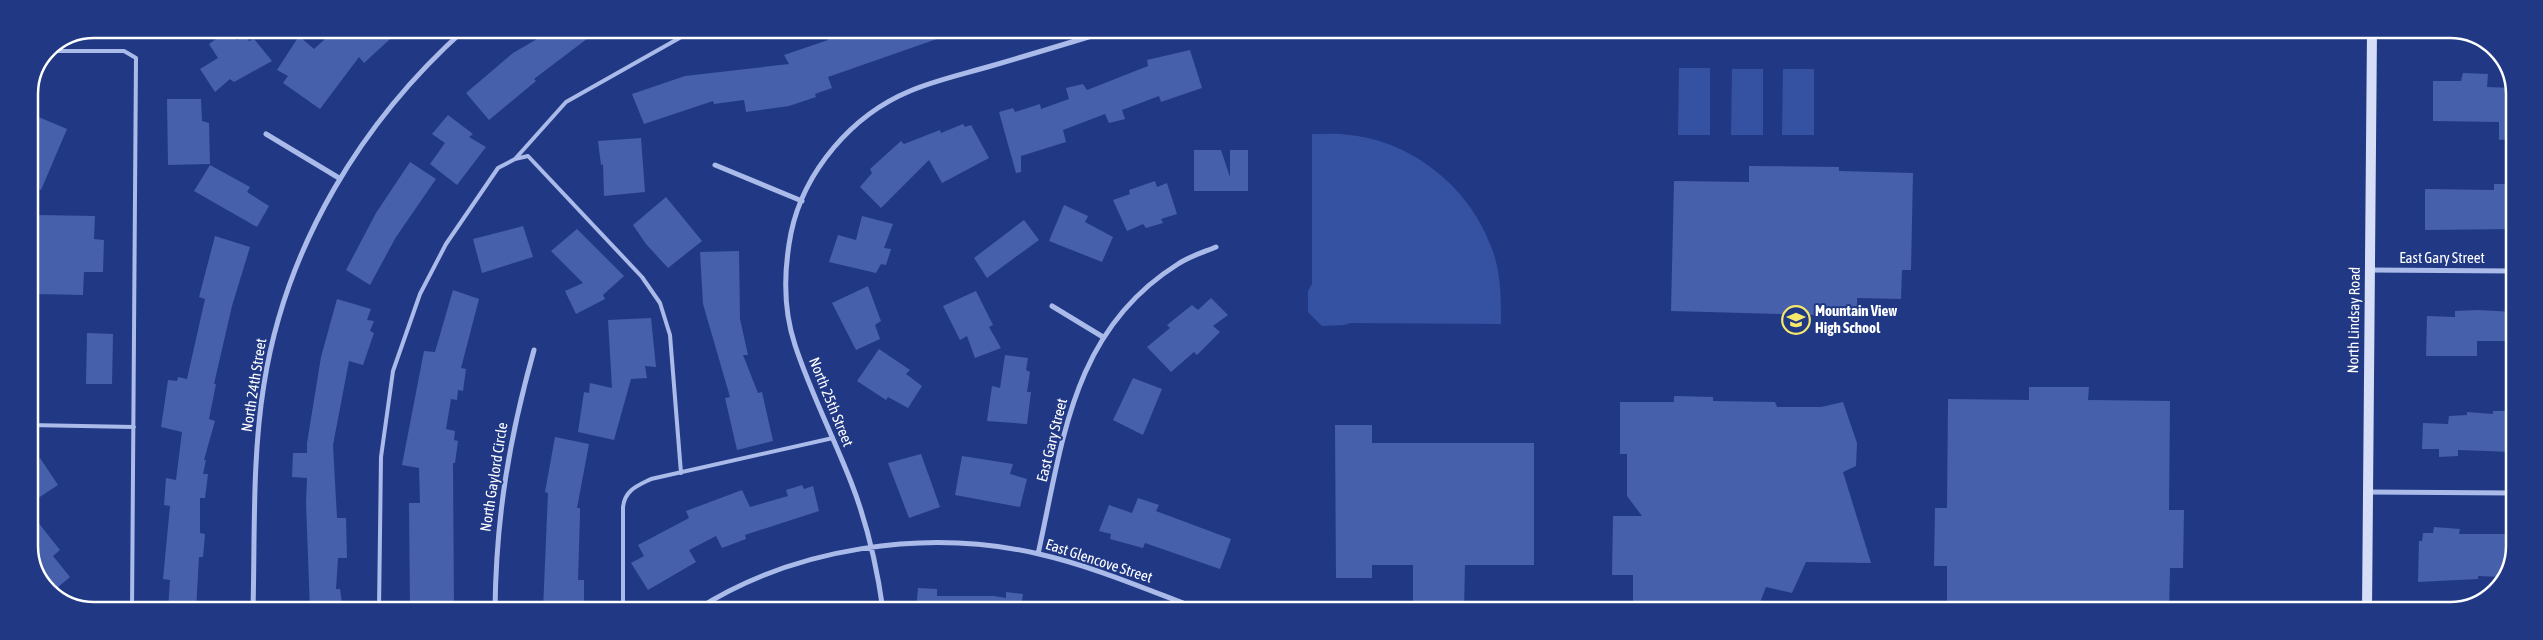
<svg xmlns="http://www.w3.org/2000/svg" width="2543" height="640" font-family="'Asap Condensed',sans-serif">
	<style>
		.green { fill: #3551a2 }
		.building { fill: #4660ab }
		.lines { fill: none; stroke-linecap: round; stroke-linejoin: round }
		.service { stroke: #aabae9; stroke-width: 4 }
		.minor { stroke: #aabae9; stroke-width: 5 }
		.secondary { stroke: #d5ddf7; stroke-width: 10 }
		.labels { text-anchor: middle; stroke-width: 4; stroke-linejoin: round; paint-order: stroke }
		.street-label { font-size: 15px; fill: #fff; stroke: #213985 }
		.poi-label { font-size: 15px; font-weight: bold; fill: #fff; stroke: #213985; text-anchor: start }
		.rim { fill: none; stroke: #fff; stroke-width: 2.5 }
	</style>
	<rect width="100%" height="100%" fill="#213985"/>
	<path class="green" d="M1731,30h32v5h-32z
		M1679,68h31v67h-32z
		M1732,69h31v66h-32z
		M1783,69h31v66h-32z
		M1312,134c13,0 26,-1 38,1 64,7 121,54 142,114 9,23 9,50 9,75l-151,-1 -6,2 -22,1 -14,-14v-21l4,-7z"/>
	<path class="building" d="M230,29l7,11 7,-5 5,6 5,-2 18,22 -38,21 -4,-3 -15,13 -15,-23 18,-11 -9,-14z
		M336,29h65l-37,34 -5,-6 -39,52 -37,-26 5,-7 -11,-6 22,-34 15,13z
		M554,29h46l-66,50 2,2 -47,39 -23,-27 47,-40z
		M841,29h116v3l-129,45 4,11 -17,6 1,3 -27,9 -43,6 -2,-12 -30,4 -1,-3 -69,23 -12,-30 53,-18 104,-12 -5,-9 44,-15 -2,-6z
		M1190,50l12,38 -41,14 -2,-6 -37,14 3,9 -16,4 -4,-9 -42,16 3,12 -45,14v16l-5,1 -17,-61 14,-4 2,4 25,-8 1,5 28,-10 -3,-11 17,-4 4,6 61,-24 -1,-6z
		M2463,73l25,1 -1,13 27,1v51l-15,1v-18l-66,-1v-40h28z
		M167,99h34l1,22 7,2 1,41 -42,1z
		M29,113l38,16 -26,61 -12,-5z
		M448,115l25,19 -4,3 17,10 -29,38 -27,-21 15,-21 -13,-9z
		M963,124l2,3 6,-2 18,33 -47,25 -13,-23 -48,48 -21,-21 12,-14 -2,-4 31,-28 3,3 36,-14 1,3z
		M641,138l4,54 -41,4 -1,-32 -2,1 -3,-24z
		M1194,150h27l9,27v-27h18v41h-54z
		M410,162l26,17 -40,58 -26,48 -24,-15 30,-57z
		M210,165l40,22 -3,5 22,14 -12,21 -63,-36z
		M1749,166l90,1v4l74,2 -2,97h-9l-1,29 -44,-1v18l-186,-5 3,-130 75,1z
		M1155,181l2,6 10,-4 10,31 -16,5 2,4 -17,5 -3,-4 -16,7 -14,-31 17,-6 -1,-4z
		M2494,184h20v45l-89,1v-41l69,1z
		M666,197l36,44 -34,27 -22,-24 -13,-19z
		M1064,205l24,11 -3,6 28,15 -11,25 -53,-21z
		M38,215l57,1 -1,23 10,1 -1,32h-19l-1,23 -47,-1z
		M862,216l31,8 -9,24 7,1 -5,16 -5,-1 -5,9 -47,-11 9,-27 18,5z
		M1024,220l15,20 -52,38 -13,-20z
		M523,226l10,31 -51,16 -9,-34z
		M577,229l47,47 -21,19 2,4 -29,15 -11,-23 18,-8 -32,-32z
		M215,236l35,11 -18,59 -18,78h2l-7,35 6,2 -11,39h2l-3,14h5l-3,24h-5v35l5,1 -2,23h-4l-3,53h-28l2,-30 -7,-1 7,-73 -6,-1 2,-27 10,2 6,-48 -21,-5 7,-47 9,1 1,-4 9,2 18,-80 -6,-2z
		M739,251l1,68 8,36h-5l15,38 4,-1 11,49 -36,9 -12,-52 5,-1 -27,-93 -3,-52z
		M868,286l13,35 -6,4 5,14 -24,11 -24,-47z
		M453,290l26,9 -18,69 5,1 -3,22 -5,-1 -1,10 -6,-1 -5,30 9,2 -1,9 4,1 -3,22h-2l1,147h-44l-1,-107h11l-1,-35 -17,-3 22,-114 11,1z
		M976,291l17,34 -4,2 12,21 -26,10 -8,-22 -7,4 -17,-34z
		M1211,298l17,17 -15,11 7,6 -23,23 -3,-3 -23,20 -24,-25 23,-19 -3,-3 25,-20 6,5z
		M337,299l34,10 -4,11 7,1 -4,10 4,2 -11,32 -14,-4 -16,84 4,73h9l1,40h-9l-2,31h4l3,21h-33l-4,-107 1,-25 -15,-1 1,-24h14v-10l14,-86z
		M2478,310l36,2 -1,29h-36v15h-51l1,-40 28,1v-6z
		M651,318l5,49 -11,-1 2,12 -16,1 -17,61 -36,-8 6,-40 5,1 1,-10 22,5 -4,-68z
		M87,333l26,1 -1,50h-26z
		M879,349l31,21 -4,4 16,12 -14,22 -20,-11 -2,3 -29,-19z
		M1005,355l23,3 -2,12 4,2 -3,20h4l-4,32 -40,-3 5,-35 8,2z
		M1133,378l29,11 -19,46 -30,-15z
		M2029,387h60l-1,13 82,1 -1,109h15l-1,58h-13l-1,43h-222v-45h-13l1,-58h12l1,-109 81,1z
		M1674,396l39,1v4l62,1 2,5h44l22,-5 14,41 -1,23 -13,6 28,91 -65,-1 -14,31 -26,-6 -9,23 -124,1v-36h-21l1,-59h29l-15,-20v-42h-7v-52h54z
		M2493,411h20v41l-55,-2v6l-19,1v-8h-17l1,-26 25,1 1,-8 18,-1v-3l26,2z
		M1335,425h37v18h162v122h-69l-1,46h-51v-46h-41v13h-36z
		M555,437l34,7 -12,64h3v7l-2,65h6v30h-41l5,-117 -3,-1z
		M921,454l19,53 -31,11 -21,-55z
		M962,456l51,8 -3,10 17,5 -7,28 -65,-12z
		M40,458l18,27 -29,19v-39z
		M802,485l2,4 9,-3 6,25 -74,24 1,4 -24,9 -6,-12 -27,14 7,12 -48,28 -17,-27 13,-7 -6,-11 51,-27 -3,-7 56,-21 8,17 38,-11 -2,-6z
		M1138,498l21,7 -3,6 75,28 -11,30 -75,-26 -2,5 -33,-9 1,-5 -12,-3 10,-26 23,8z
		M29,511l31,39 -7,6 17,21 -19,16 -6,-4 -16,-35z
		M2434,527l26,2 -1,5h54v25l-11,18 -24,-1v3l-60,3 1,-41h3l1,-8h10z
		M918,588l19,1v7h57l12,2v-6l17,2 -1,7 11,2v7h-117z"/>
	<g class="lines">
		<path class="service" d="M47,51h77l12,7 -4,552
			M515,159l51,-57 117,-66 22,-7
			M29,425l105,2
			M379,610l2,-153 12,-86 27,-77 26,-50 52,-76 17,-9 13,-3 114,121 18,26 10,32 11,138
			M623,610v-103c2,-17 14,-21 28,-28l182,-41"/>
		<path class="minor" d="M444,29l10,10
			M2372,32h94
			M266,134l73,44
			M715,165l87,36
			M2370,270l144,1
			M1052,306l51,31
			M2368,492l145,1
			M1038,554c25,-112 33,-223 140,-290 12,-8 26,-12 38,-17
			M253,610c2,-75 -1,-152 11,-226 22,-139 98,-263 201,-355
			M495,610c1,-93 14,-171 39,-260
			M696,610c98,-63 230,-82 343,-56 57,13 111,37 165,57
			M883,610c-6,-43 -16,-87 -32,-128 -18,-46 -41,-91 -56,-137 -12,-36 -11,-76 -4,-112 13,-62 61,-118 119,-142 26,-11 54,-17 81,-25 41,-12 82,-24 123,-37"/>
		<path class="secondary" d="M2367,611l5,-581"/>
	</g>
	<defs>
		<symbol id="school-ring" viewBox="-11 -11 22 22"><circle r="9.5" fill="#213985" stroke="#f6e86b" stroke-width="1.5"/><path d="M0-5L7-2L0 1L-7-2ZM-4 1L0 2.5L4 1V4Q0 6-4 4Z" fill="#f6e86b"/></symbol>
	</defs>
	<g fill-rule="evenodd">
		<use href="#school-ring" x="1780" y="304" width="32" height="32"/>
	</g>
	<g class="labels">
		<g class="street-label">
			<text x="2442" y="263">East Gary Street</text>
			<text transform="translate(2354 320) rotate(-89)" y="5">North Lindsay Road</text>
			<text transform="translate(254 385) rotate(-81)" y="5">North 24th Street</text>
			<text transform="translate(831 402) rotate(68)" y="5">North 25th Street</text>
			<text transform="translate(1052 440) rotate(-76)" y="5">East Gary Street</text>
			<text transform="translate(494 477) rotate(-81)" y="5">North Gaylord Circle</text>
			<text transform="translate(1099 561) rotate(18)" y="5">East Glencove Street</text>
		</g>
		<g class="poi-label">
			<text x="1815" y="316">Mountain View<tspan x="1815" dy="17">High School</tspan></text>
		</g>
	</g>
	<path d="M0 0H2543V640H0ZM94 38H2450A56 56 0 0 1 2506 94V546A56 56 0 0 1 2450 602H94A56 56 0 0 1 38 546V94A56 56 0 0 1 94 38Z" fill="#213985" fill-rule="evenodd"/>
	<path class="rim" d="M94 38H2450A56 56 0 0 1 2506 94V546A56 56 0 0 1 2450 602H94A56 56 0 0 1 38 546V94A56 56 0 0 1 94 38Z"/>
</svg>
